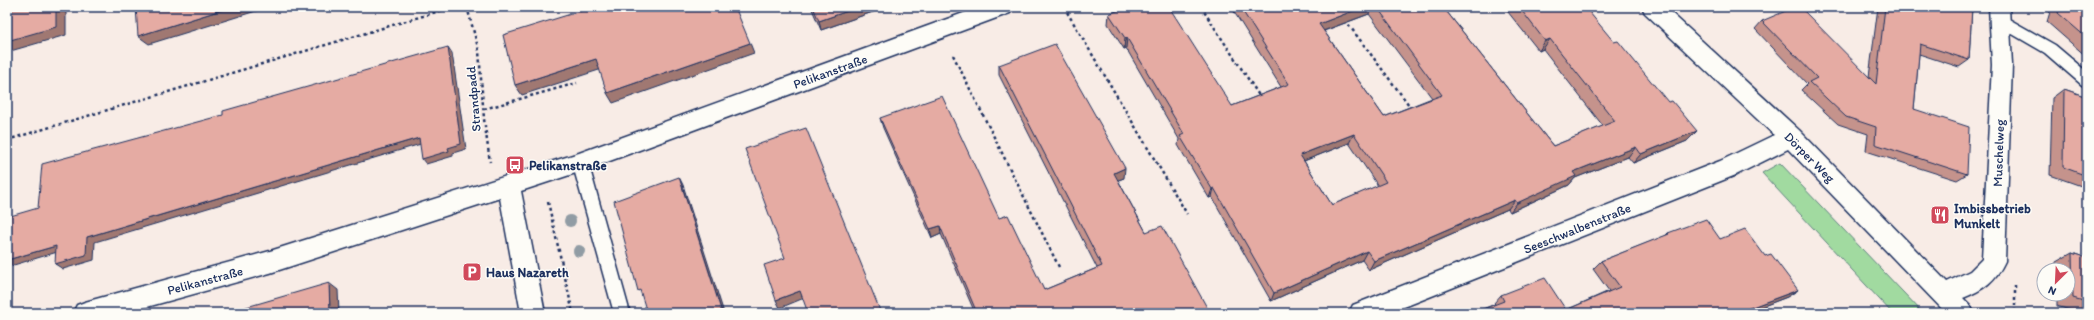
<svg xmlns="http://www.w3.org/2000/svg" width="2094" height="320" font-family="Itim,sans-serif">
	<style>
		.green { fill: #a1daa0; stroke: #5e847f }
		.lines { fill: none; stroke-linecap: round; stroke-linejoin: round }
		.lane-casing { stroke: #1b2f5e; stroke-width: 3 }
		.street-casing { stroke: #1b2f5e; stroke-width: 3 }
		.path { stroke: #1b2f5e; stroke-width: 2.5; stroke-dasharray: 3 3; stroke-linecap: butt }
		.lane { fill: #fdfcf7; fill-rule: evenodd }
		.street { fill: #fdfcf7; fill-rule: evenodd }
		.tree { fill: #919ca4 }
		.wall { fill: #c5938c; stroke: #1b2f5e; fill-rule: evenodd }
		.shaded-wall { fill: #a07872; stroke: #1b2f5e }
		.building { fill: #e5aba3; stroke: #1b2f5e; fill-rule: evenodd }
		.labels { text-anchor: middle; stroke-width: 3; stroke-linejoin: round; paint-order: stroke }
		.street-label { font-size: 13px; fill: #1b2f5e; stroke: #fdfcf7 }
		.poi-label { font-size: 13px; font-weight: bold; fill: #1b2f5e; stroke: #fdfcf7; text-anchor: start }
	</style>
	<rect width="100%" height="100%" fill="#f8ece6"/>
	<filter id="ink" filterUnits="userSpaceOnUse"><feTurbulence type="fractalNoise" baseFrequency=".025" numOctaves="2"/><feDisplacementMap in="SourceGraphic" scale="8" xChannelSelector="R" yChannelSelector="G"/><feConvolveMatrix kernelMatrix="1 2 1 2 8 2 1 2 1" color-interpolation-filters="sRGB"/></filter>
	<g filter="url(#ink)">
		<path class="green" d="M1780,163l143,150h-31l-130,-140z"/>
		<g class="lines">
			<defs>
				<path id="lane" d="M2000,14l55,31 32,27v15l-5,-2 -37,-32 -50,-29 -2,-4 2,-4z
					M580,155l5,2 3,5 42,151h-16l-42,-151 3,-5z"/>
				<path id="street" d="M980,7h33l-3,6 -422,156 -67,22 24,122h-24l-21,-115 -230,75 -145,40h-52l4,-8 8,-3 185,-51 309,-98z
					M1642,7h23l134,123 148,152 23,-11 12,-12 10,-194 -3,-58h20l3,58 -7,196c-9,20 -22,29 -42,37l7,7 4,8h-28l-158,-164 -52,26 -347,138h-40l4,-8 367,-144 54,-26 -129,-122z"/>
			</defs>
			<use href="#lane" class="lane-casing"/>
			<use href="#street" class="street-casing"/>
			<path class="path" d="M467,7l12,44 5,68 6,43
				M1064,7l123,207
				M1201,7l59,90
				M1345,20l67,89
				M953,55l106,212
				M484,109l93,-26
				M7,140l446,-133
				M548,202l25,111
				M2015,285v28"/>
			<use href="#lane" class="lane"/>
			<use href="#street" class="street"/>
		</g>
		<g class="tree">
			<circle cx="570" cy="221" r="6"/>
			<circle cx="579" cy="251" r="6"/>
		</g>
		<path class="wall" d="M811,7h76l-66,23z
			M1231,7h212l110,139 50,-20 -60,-77 -4,2 -35,-44h81l102,134 -54,22 -5,-6 -53,21 -6,7 -59,27 -2,-3 -139,61 -7,-10 -91,41 -59,-104 -3,1 -31,-53 1,-6 -53,-91 -2,1 -16,-25 1,-10 123,92 49,-19zM1369,14l63,84 -48,19 -60,-86zM1349,143l29,43 -46,19 -28,-44z
			M1878,7h94l-3,53 -10,7 -40,-13 -5,55 53,65 -10,6 -91,-29 2,-17 -30,-10 -37,-34 6,-6 -52,-55 7,-8 107,56z
			M2043,7h44v50l-40,-35 3,-10z
			M999,65l125,113 -6,2 28,52 64,81h-235l-34,-79 -9,4 -49,-110 -3,-10 164,172 53,-22 -98,-193z
			M2064,89l23,8v91l-37,-13 2,-77z
			M1668,233l52,6 45,17 33,34 -11,7 -42,16h-272l22,-9 -1,-1 7,-8 65,15 43,-19 -16,-22 8,-8 64,-25z
			M2072,253l15,5v55h-8l-22,-7v-12h11v-24h-12v-8z"/>
		<path class="shaded-wall" d="M56,7h10v28l-59,17v-11z
			M231,7h38l-120,37 -11,-8z
			M859,7h28l-66,23 -2,-9z
			M1363,7h9l-3,7 -54,20 4,-10z
			M1125,38h2l-1,10 -2,1z
			M1550,39l-7,10 -4,2 6,-10z
			M750,43l4,10 -141,50 -6,-10z
			M448,47l4,6 14,96 -13,4v3l-27,8 -4,-5 26,-11z
			M596,59l6,10 -80,26 -7,-10z
			M1697,131l-10,10 -54,22 8,-9z
			M1354,134l-5,9 -53,21 4,-9z
			M419,138l5,5 -329,99 -1,18 -31,9 -8,-5 32,-27z
			M1636,147l-8,10 -53,21 -6,7 -59,27 7,-9 56,-31z
			M1125,168l-1,10 -11,4 1,-9z
			M679,177l4,8 41,128h-2z
			M1214,188l-2,9 -3,1 3,-9z
			M1515,200l-7,9 -139,61 5,-9z
			M940,226l1,8 -9,4 -2,-9z
			M56,246l8,4 -57,17v-7z
			M1367,251l-5,9 -91,41 3,-8z
			M329,283l9,7 1,23h-9z
			M1798,290l-11,7 -42,16h-9z
			M800,291l4,7 -24,10 -4,-8z
			M1125,310v3h-7z"/>
		<path class="building" d="M7,7h49v20l-49,14z
			M136,7h95l-93,29z
			M586,7h149l15,36 -143,50 -11,-34 -81,26 -12,-50 84,-26z
			M813,7h46l-40,14z
			M1127,7h42l63,99 57,-22 -49,-77h123l-44,17 65,93 58,-22 -65,-88h66l110,139 62,-25 -65,-82 -5,2 -26,-34h66l29,35 4,-1 50,61 4,-1 25,30 -56,23 -5,-7 -63,25 3,4 -59,27 -2,-3 -141,61 -7,-10 -93,42 -60,-105 -2,1 -32,-53 4,-2 -57,-96h-2l-16,-24zM1354,134l32,48 -54,23 -32,-50z
			M1795,7h5l76,77 9,-77h87l-3,53 -49,-16 -6,65 55,18 -2,47 -92,-30 1,-17 -30,-10 -37,-35 8,-4 -55,-57z
			M2060,7h27v31l-29,-25z
			M1055,44l70,124 -11,5 32,59 16,-6 48,87h-83l-2,-3 -7,3h-141l-37,-87 -10,3 -50,-111 62,-22 57,122 9,-3 36,75 58,-24 -103,-201z
			M448,47l13,97 -13,4 1,3 -27,8 -3,-21 -332,99 -1,18 -31,9 1,-18 -49,14v-43l31,-9 4,-44 181,-49v-4z
			M2064,89l23,8v79l-24,-9z
			M806,128l75,185h-73l-8,-22 -24,9 -12,-35 21,-7 -40,-109z
			M679,177l43,136h-75l-7,-23 -2,1 -24,-90z
			M1706,219l14,20 25,-10 20,27 6,-2 27,36 -62,23h-263l31,-12 -3,-6 44,-17 21,32 54,-23 -19,-26 68,-27 -1,-1z
			M2072,253l15,5v44l-14,-4z
			M329,283l1,30h-104z"/>
	</g>
	<defs>
		<symbol id="bus-square" viewBox="-11 -11 22 22"><rect x="-9" y="-9" width="18" height="18" rx="4" fill="#d1495b" stroke="#fdfcf7"/><path d="M-5-6H5V4H4V6H2V4H-2V6H-4V4H-5ZM-3.5-4V0h7V-4ZM-3.5 1.2v1.5H-2V1.2ZM2 1.2v1.5H3.5V1.2Z" fill="#fff"/></symbol>
		<symbol id="restaurant-square" viewBox="-11 -11 22 22"><rect x="-9" y="-9" width="18" height="18" rx="4" fill="#d1495b" stroke="#fdfcf7"/><path d="M-5-6h1v4h1v-4h1v4h1v-4h1v5L-1.5 .5V6h-2V.5L-5-1ZM5-6V6H3V1.5H1.5Q1.5-4 5-6Z" fill="#fff"/></symbol>
		<symbol id="parking-square" viewBox="-11 -11 22 22"><rect x="-9" y="-9" width="18" height="18" rx="4" fill="#d1495b" stroke="#fdfcf7"/><path d="M-3.5-5.5H1a3.5 3.5 0 0 1 0 7H-1V5.5H-3.5ZM-1-3.4V-.6H.8a1.4 1.4 0 0 0 0-2.8Z" fill="#fff"/></symbol>
	</defs>
	<g fill-rule="evenodd">
		<use href="#bus-square" x="504" y="154" width="22" height="22"/>
		<use href="#restaurant-square" x="1929" y="204" width="22" height="22"/>
		<use href="#parking-square" x="461" y="261" width="22" height="22"/>
	</g>
	<g class="labels">
		<g class="street-label">
			<text transform="translate(830 71) rotate(-20)" y="5">Pelikanstraße</text>
			<text transform="translate(473 99) rotate(-95)" y="5">Strandpadd</text>
			<text transform="translate(1998 153) rotate(-88)" y="5">Muschelweg</text>
			<text transform="translate(1810 157) rotate(45)" y="5">Dörper Weg</text>
			<text transform="translate(1577 228) rotate(-22)" y="5">Seeschwalbenstraße</text>
			<text transform="translate(205 280) rotate(-15)" y="5">Pelikanstraße</text>
		</g>
		<g class="poi-label">
			<text x="529" y="170">Pelikanstraße</text>
			<text x="1954" y="213">Imbissbetrieb<tspan x="1954" dy="15">Munkelt</tspan></text>
			<text x="486" y="277">Haus Nazareth</text>
		</g>
	</g>
	<rect width="2094" height="320" fill="none" stroke="#fdfcf7" stroke-width="24"/>
	<rect x="12" y="12" width="2070" height="296" fill="none" stroke="#1b2f5e" stroke-width="1.5" filter="url(#ink)"/>
	<g transform="translate(2056 282) rotate(204)"><circle r="19" fill="#fdfcf7" stroke="#a3aaba"/>
	<path d="M0-3L7 15L0 10L-7 15Z" fill="#d1495b"/>
	<text y="-6" font-size="11" font-weight="bold" text-anchor="middle" fill="#1b2f5e">N</text>
	</g>
</svg>
